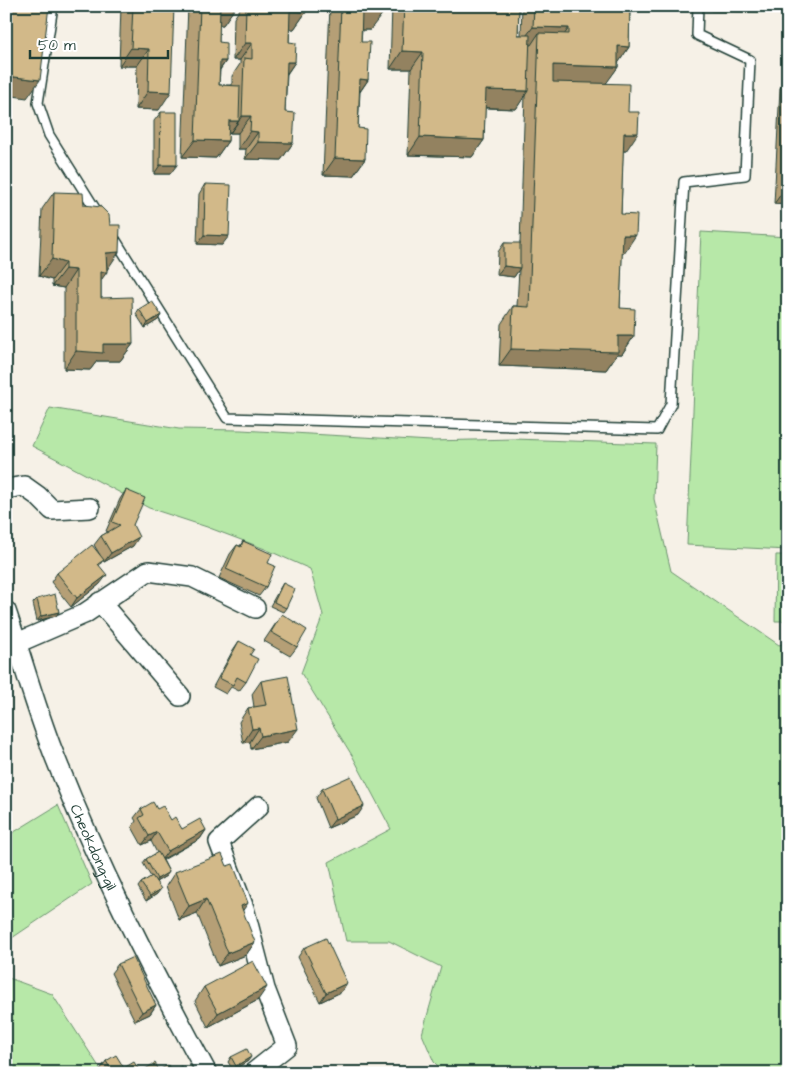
<svg xmlns="http://www.w3.org/2000/svg" width="794" height="1079" font-family="'Architects Daughter',sans-serif">
	<style>
		.green { fill: #b7e8a8; stroke: #6b926e }
		.lines { fill: none; stroke-linecap: round; stroke-linejoin: round }
		.lane-casing { stroke: #1f3d34; stroke-width: 12 }
		.street-casing { stroke: #1f3d34; stroke-width: 22 }
		.lane { stroke: #fff; stroke-width: 9 }
		.street { stroke: #fff; stroke-width: 19 }
		.wall { fill: #b59f76; stroke: #1f3d34 }
		.shaded-wall { fill: #938260; stroke: #1f3d34 }
		.building { fill: #d2b989; stroke: #1f3d34 }
		.labels { text-anchor: middle; stroke-width: 4.5; stroke-linejoin: round; paint-order: stroke }
		.street-label { font-size: 15px; fill: #1f3d34; stroke: #fff }
	</style>
	<rect width="100%" height="100%" fill="#f6f1e7"/>
	<filter id="ink" filterUnits="userSpaceOnUse"><feTurbulence type="fractalNoise" baseFrequency=".02" numOctaves="2"/><feDisplacementMap in="SourceGraphic" scale="10" xChannelSelector="R" yChannelSelector="G"/><feConvolveMatrix kernelMatrix="1 2 1 2 8 2 1 2 1" color-interpolation-filters="sRGB"/></filter>
	<g filter="url(#ink)">
		<path class="green" d="M712,6h76v7l-77,-2z
			M701,232l87,5v313l-101,-5z
			M50,408l129,21 62,1 190,11 83,-2 142,5 -2,55 17,72 108,74 9,-3v431h-343l-11,-11 -12,-28 19,-67 -52,-26h-43l-17,-79 62,-33 -38,-72 -52,-84 22,-58 -13,-46 -45,-20 -58,-22 -58,-19 -117,-62z
			M776,555h12v66h-13z
			M58,805l34,79 -83,56h-3v-103z
			M6,977l46,17 51,79h-97z"/>
		<g class="lines">
			<defs>
				<path id="lane" d="M53,6l-15,97 11,32 50,80
					M113,236l114,182 430,12 14,-26 13,-222 61,-7 5,-115 -53,-25 1,-29"/>
				<g id="street">
					<path d="M6,489l18,-3 14,10 14,14 38,-2"/>
					<path d="M100,602l80,94"/>
					<path id="s1" d="M6,611c16,47 29,95 47,141 43,110 97,216 154,321"/>
					<path d="M17,643l67,-29 64,-43 44,6 63,31"/>
					<path d="M253,1073l34,-27 -22,-57 -21,-81 -25,-66 40,-36"/>
				</g>
			</defs>
			<use href="#lane" class="lane-casing"/>
			<use href="#street" class="street-casing"/>
			<use href="#lane" class="lane"/>
			<use href="#street" class="street"/>
		</g>
		<path class="wall" d="M121,6h53l-15,104 -23,-1 1,-43h-18z
			M188,6h48l-13,19h-4v17l7,19 -6,9 -1,15h13v-9l8,-12v-4h-7l1,-42 8,-12h65l-1,6 -12,17h-4l-1,13 6,20 -8,12 -2,38 8,31 -12,17 -36,-1 1,-10h-8v-16h-8l-2,2v6l-12,17 -34,-1z
			M330,6h53l-13,24h-8l-1,12 7,38 -8,12 -2,36 7,31 -12,17 -30,-1z
			M392,6h127l-1,29h3l1,-29h108l-1,41 -11,16v4l-12,16 20,68h-3l-2,63 3,39h-2l-2,55 14,28 -12,18h-5l-11,16 -107,-4 2,-42 12,-18h4l2,-37 -5,8 -17,-2 1,-23 6,-9 16,1 5,-149 -9,14 -31,-1 -1,32 -12,17 -64,-2 3,-86h-21z
			M788,77v128l-14,-1 6,-116z
			M161,112l9,62h-16v-53z
			M205,184l17,61 -25,-1 2,-50z
			M54,192l30,13 23,65 -6,10v18l32,46 -13,17h-23l-7,9 -26,-1v-81l-12,-2v-6l-13,-4 3,-67z
			M139,309l22,6 -3,5 -13,8 -9,-14z
			M126,490l7,35v21l-29,16 -1,-2 -4,6 1,18 -29,23 -20,-25 6,-9 43,-18 -6,-10 7,-9 7,-4 -2,-1 14,-32z
			M243,541l25,22 -2,24 -7,9 -40,-18 11,-24 7,-9 3,1z
			M283,583l3,25 -3,4 -13,-6 10,-18z
			M37,599l22,13 -3,4 -19,5 -4,-18z
			M282,614l15,33 -7,9 -26,-15z
			M239,641l11,14 -4,27 -7,9 -8,-4 -5,7 -13,-7 20,-37z
			M261,681l27,61 -37,7 -1,-7 -7,1 -4,-21 9,-14 6,-1 -2,-13z
			M322,789l36,26 -30,13 -12,-30z
			M141,809h16l25,20 24,1 -6,9 -37,21 6,12 -3,4 -10,6 1,12 -11,7 -8,-14 3,-4 10,-6 -8,-14 3,-4 11,-6 -6,-12 -9,4 -10,-18 4,-6 -2,-3z
			M175,872l80,70 -9,13 -28,11 -21,-53 -18,7 -13,-34z
			M304,948l37,44 -21,10 -22,-45z
			M118,964l38,41 -6,9 -15,7 -24,-48z
			M204,987l54,13 -50,27 -13,-26z
			M231,1057l17,4 -15,9 -5,-8z
			M106,1061l18,7 16,4 19,-2 13,2 23,1h-94l-1,-3z"/>
		<path class="shaded-wall" d="M220,7l15,1 -12,17h-15z
			M290,11l16,1 -12,17h-16z
			M362,12l21,1 -13,17h-20z
			M533,27l36,1 -13,18 -17,-13 -8,12 -11,-1z
			M245,43h7l-12,17h-7z
			M618,46l11,1 -12,18z
			M131,48l18,1 -12,17h-18z
			M402,51l21,1 -12,17h-21z
			M220,61h6l-13,18z
			M287,62h8l-12,17z
			M553,65l65,2 -13,18 -64,-3z
			M6,76l34,4 -13,18 -21,-3z
			M360,79l8,1 -12,17z
			M486,90l42,1 -12,18 -42,-2z
			M148,91l23,1 -12,18 -23,-1z
			M242,116h9l-13,17h-8z
			M229,121h10l-13,17z
			M250,131l8,1 -12,17h-8z
			M624,133h14l-12,18h-14z
			M420,137l64,3 -12,17 -64,-2z
			M195,140l33,1 -12,17 -34,-1z
			M258,142l35,1 -12,17 -36,-1z
			M335,158l30,1 -12,17 -30,-1z
			M160,165h17l-7,9h-16z
			M786,187h2v18l-14,-1z
			M204,235l25,1 -7,9 -25,-1z
			M623,235h13l-12,18h-13z
			M119,252l-12,18 -1,-17z
			M52,259l13,4 -13,17 -13,-4z
			M504,266l16,2 -6,9 -17,-2z
			M65,269l11,1 -12,18 -12,-2z
			M101,272h6l-13,18z
			M161,315l-3,5 -13,8 3,-5z
			M618,336h16l-12,18h-5l-11,16 -107,-4 12,-17z
			M103,344h30l-13,17h-23l-7,9 -26,-1 12,-18z
			M139,537l-6,9 -29,16 7,-9z
			M107,575l-7,9 -29,23 6,-9z
			M59,612l-3,4 -19,5 4,-5z
			M259,728l-9,14 -7,1 9,-14z
			M298,729l-10,13 -37,7 10,-13z
			M364,806l-6,9 -30,13 7,-9z
			M206,830l-6,9 -39,21 7,-9z
			M157,832l-6,9 -9,4 7,-9z
			M169,872l-3,4 -12,7 3,-4z
			M161,889l-4,5 -11,7 4,-5z
			M206,899l-9,14 -18,7 10,-14z
			M248,903l-9,13 2,-10z
			M255,942l-9,13 -28,11 10,-13z
			M347,983l-6,9 -21,10 6,-9z
			M267,987l-9,13 -50,27 10,-14z
			M156,1005l-6,9 -15,7 7,-9z
			M251,1057l-3,4 -15,9 3,-4z"/>
		<path class="building" d="M6,6h43l-9,74 -34,-4z
			M133,6h41l-3,86 -23,-1 1,-42 -18,-1z
			M200,6h36l-1,2 -15,-1 -1,35 7,1v18h-6l-1,24 21,1 -1,35h-10l-1,20 -33,-1z
			M246,6h61l-1,6 -16,-1 -1,31 7,1 -1,19h-8l-2,50 10,1 -2,30 -35,-1v-10l-8,-1 1,-15h-9l2,-58 8,1v-16h-7z
			M341,6h42v7l-21,-1 -1,30h9l-2,38 -8,-1 -2,49 8,1 -1,30 -30,-1z
			M404,6h115l-1,29h12l-2,56 -42,-1 -2,50 -64,-3 3,-85 -21,-1z
			M534,6h96l-1,41 -11,-1v21l-65,-2v17l76,2 -1,28h11l-1,21h-14l-3,81 16,1 -1,20h-13l-3,73 15,1 -1,27h-16v16l-107,-3 2,-43 16,1 10,-274 30,1v-6l-36,-1z
			M161,112h16v53h-17z
			M788,157v30h-2z
			M205,184l26,1 -2,51 -25,-1z
			M54,192l29,1 1,12 17,2 8,8 1,10h10l-1,27 -13,1 1,19h-6v26l31,-1 1,47h-30v9l-27,-2v-81l-11,-1v-6l-13,-4z
			M504,243h16v25l-16,-2z
			M152,301l9,14 -13,8 -9,-14z
			M126,490l19,8 -12,27 6,12 -28,16 -10,-17 19,-11 -8,-3z
			M243,541l29,13 -4,9 7,3 -9,21 -40,-18 11,-24 4,2z
			M92,545l12,15 -6,4 9,11 -30,23 -20,-25z
			M283,583l12,6 -9,19 -12,-6z
			M55,594l4,18 -18,4 -4,-17z
			M282,614l25,16 -10,17 -26,-15z
			M239,641l15,8 -4,6 8,4 -12,23 -9,-5 -4,8 -14,-7z
			M288,676l10,53 -37,7 -2,-8 -7,1 -4,-21 18,-3 -5,-24z
			M351,776l13,30 -29,13 -13,-30z
			M153,802l4,7 6,-3 8,14 4,-3 7,12 18,-10 6,11 -38,21 -11,-19 -8,4 -10,-18 5,-3 -3,-6z
			M158,852l11,20 -12,7 -11,-20z
			M222,854l5,12 6,-2 15,39 -7,3 14,36 -27,11 -22,-54 -17,7 -14,-34z
			M152,876l9,13 -11,7 -9,-13z
			M326,938l21,45 -21,10 -22,-45z
			M133,957l23,48 -14,7 -24,-48z
			M253,961l14,26 -49,26 -14,-26z
			M247,1049l4,8 -15,9 -5,-9z
			M116,1055l8,13 10,-6 6,10 -3,1h-24l-7,-12z
			M155,1063l4,7 9,-5 4,7 9,-6 4,6 7,-4 3,5h-56z"/>
	</g>
	<g class="labels">
		<g class="street-label">
			<text dy="5" stroke="none"><textPath href="#s1" startOffset="252">Cheokdong-gil</textPath></text>
		</g>
	</g>
	<rect width="794" height="1079" fill="none" stroke="#fff" stroke-width="25"/>
	<rect x="12" y="12" width="769" height="1054" fill="none" stroke="#1f3d34" stroke-width="2" filter="url(#ink)"/>
	<path d="M30 50v8h138v-8" fill="none" stroke="#1f3d34" stroke-width="2.5"/>
	<text x="38" y="50" font-size="15" fill="#1f3d34" stroke="#ffffff" stroke-width="4" paint-order="stroke">50 m</text>
</svg>
